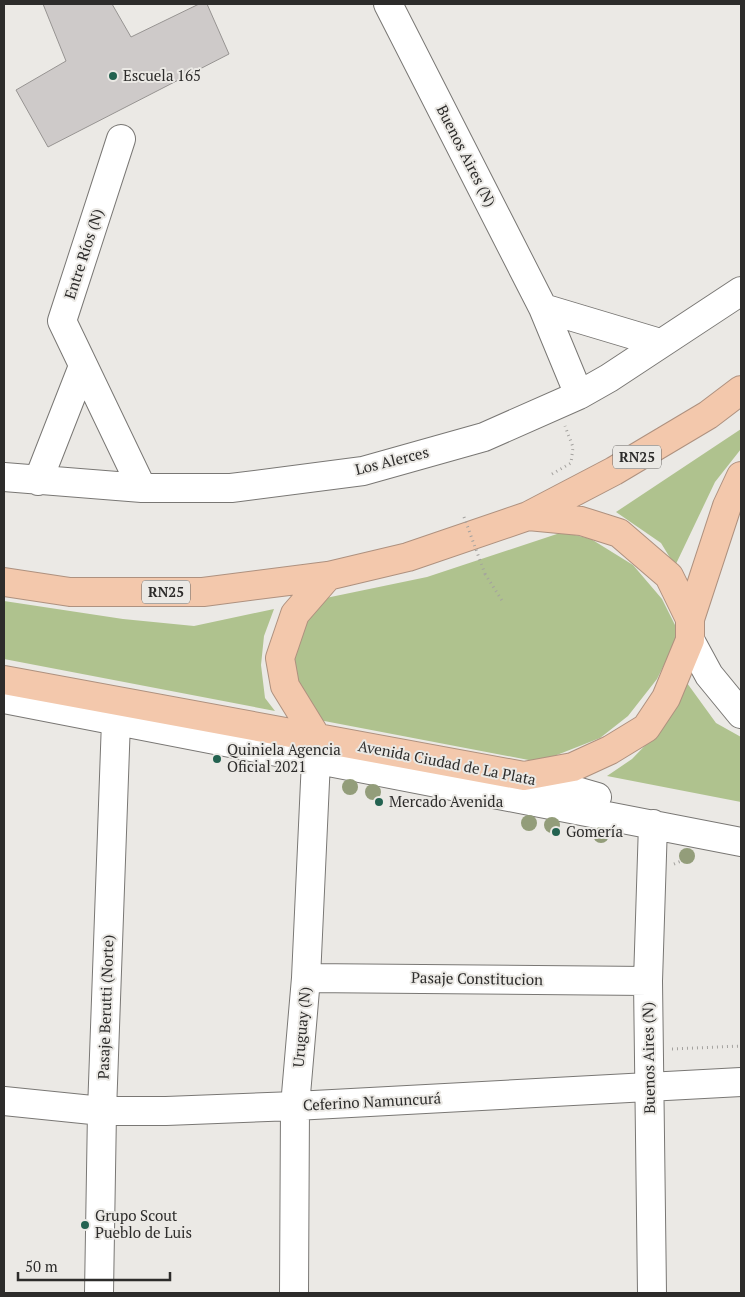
<svg xmlns="http://www.w3.org/2000/svg" width="745" height="1297" font-family="'PT Serif',serif">
	<style>
		.green { fill: #afc28e }
		.building { fill: #cecac9; stroke: #979492 }
		.lines { fill: none; stroke-linecap: round; stroke-linejoin: round }
		.minor-casing { stroke: #797774; stroke-width: 30 }
		.highway-casing { stroke: #ae917f; stroke-width: 30 }
		.path { stroke: #a4a29f; stroke-width: 3; stroke-dasharray: 1 4; stroke-linecap: butt }
		.minor { stroke: #fff; stroke-width: 28 }
		.highway { stroke: #f3c8ac; stroke-width: 28 }
		.path-bridge { stroke: #a4a29f; stroke-width: 3; stroke-dasharray: 1 4; stroke-linecap: butt }
		.tree { fill: #939d7a }
		.poi-dot { fill: #236250; stroke: #ebe9e5; stroke-width: 2 }
		.labels { text-anchor: middle; stroke-width: 4; stroke-linejoin: round; paint-order: stroke }
		.shield { fill: #ebe9e5; stroke: #666563; stroke-width: 1 }
		.shield-label { font-size: 14px; font-weight: bold; fill: #2d2c2b }
		.poi-label { font-size: 15px; fill: #2d2c2b; stroke: #ebe9e5; text-anchor: start }
		.street-label { font-size: 15px; fill: #2d2c2b; stroke: #ebe9e5 }
	</style>
	<rect width="100%" height="100%" fill="#ebe9e5"/>
	<path class="green" d="M741,429v20l-26,33 -40,84 -14,-23 -45,-31z
		M563,532l28,7 42,26 29,34 14,28v14l-19,38 -29,37 -28,22 -61,24 -220,-42c-6,-7 -16,-15 -20,-24 -18,-37 2,-66 22,-97l106,-22z
		M4,601l119,18 71,7 80,-17 -10,27 -3,29 4,33 10,13 -271,-52z
		M687,683l29,40 25,14v65l-134,-26 25,-17 32,-33z"/>
	<path class="building" d="M43,4h69l19,33 68,-33h8l22,50 -181,93 -32,-57 50,-29z"/>
	<g class="lines">
		<defs>
			<path id="minor" d="M388,4l155,304 36,87
				M121,139l-59,182 80,167
				M543,308l117,35
				M4,477l138,11h89l132,-17 121,-34 95,-42 30,-17 132,-87
				M38,481l45,-115
				M690,640l19,35 32,39
				M4,699l737,143
				M524,776l73,21
				M306,978l342,3
				M4,1101l98,10h64l129,-5 446,-24
				M99,1293l3,-182 14,-390
				M294,1293l1,-187 11,-128 10,-218
				M652,1293l-4,-312 5,-157"/>
			<path id="highway" d="M528,516l53,5 38,12 50,43 21,43
				M4,582l66,10h133l125,-16 80,-19 120,-41 86,-45 94,-56 33,-25
				M4,680l520,96 49,-9 37,-17 36,-22 20,-30 24,-58v-21l37,-113 14,-30
				M317,738l-32,-52 -5,-28 15,-44 33,-38"/>
		</defs>
		<use href="#minor" class="minor-casing"/>
		<use href="#highway" class="highway-casing"/>
		<path class="path" d="M552,474l19,-11 2,-16 -8,-21
			M485,574l18,28
			M674,864l17,-7
			M672,1049l69,-3"/>
		<use href="#minor" class="minor"/>
		<use href="#highway" class="highway"/>
		<path class="path-bridge" d="M464,517l21,57"/>
	</g>
	<g class="tree">
		<circle cx="350" cy="787" r="8"/>
		<circle cx="373" cy="792" r="8"/>
		<circle cx="529" cy="823" r="8"/>
		<circle cx="552" cy="825" r="8"/>
		<circle cx="601" cy="835" r="8"/>
		<circle cx="687" cy="856" r="8"/>
	</g>
	<g class="poi-dot">
		<circle cx="113" cy="76" r="5"/>
		<circle cx="217" cy="759" r="5"/>
		<circle cx="379" cy="802" r="5"/>
		<circle cx="556" cy="832" r="5"/>
		<circle cx="85" cy="1225" r="5"/>
	</g>
	<g class="labels">
		<g class="shield">
			<rect x="613" y="445.5" width="48" height="23" rx="4"/>
			<rect x="142" y="580.5" width="48" height="23" rx="4"/>
		</g>
		<g class="shield-label">
			<text x="637" y="462">RN25</text>
			<text x="166" y="597">RN25</text>
		</g>
		<g class="poi-label">
			<text x="123" y="81">Escuela 165</text>
			<text x="227" y="755">Quiniela Agencia<tspan x="227" dy="17">Oficial 2021</tspan></text>
			<text x="389" y="807">Mercado Avenida</text>
			<text x="566" y="837">Gomería</text>
			<text x="95" y="1221">Grupo Scout<tspan x="95" dy="17">Pueblo de Luis</tspan></text>
		</g>
		<g class="street-label">
			<text transform="translate(466 156) rotate(63)" y="5">Buenos Aires (N)</text>
			<text transform="translate(84 254) rotate(-72)" y="5">Entre Ríos (N)</text>
			<text transform="translate(392 461) rotate(-14)" y="5">Los Alerces</text>
			<text transform="translate(447 763) rotate(11)" y="5">Avenida Ciudad de La Plata</text>
			<text transform="translate(477 979) rotate(1)" y="5">Pasaje Constitucion</text>
			<text transform="translate(106 1007) rotate(-88)" y="5">Pasaje Berutti (Norte)</text>
			<text transform="translate(302 1027) rotate(-85)" y="5">Uruguay (N)</text>
			<text transform="translate(649 1058) rotate(-91)" y="5">Buenos Aires (N)</text>
			<text transform="translate(372 1102) rotate(-3)" y="5">Ceferino Namuncurá</text>
		</g>
	</g>
	<rect width="745" height="1297" fill="none" stroke="#2d2c2b" stroke-width="10"/>
	<path d="M18 1272v8h152v-8" fill="none" stroke="#2d2c2b" stroke-width="2.5"/>
	<text x="25" y="1272" font-size="15" fill="#2d2c2b" stroke="#ebe9e5" stroke-width="4" paint-order="stroke">50 m</text>
</svg>
